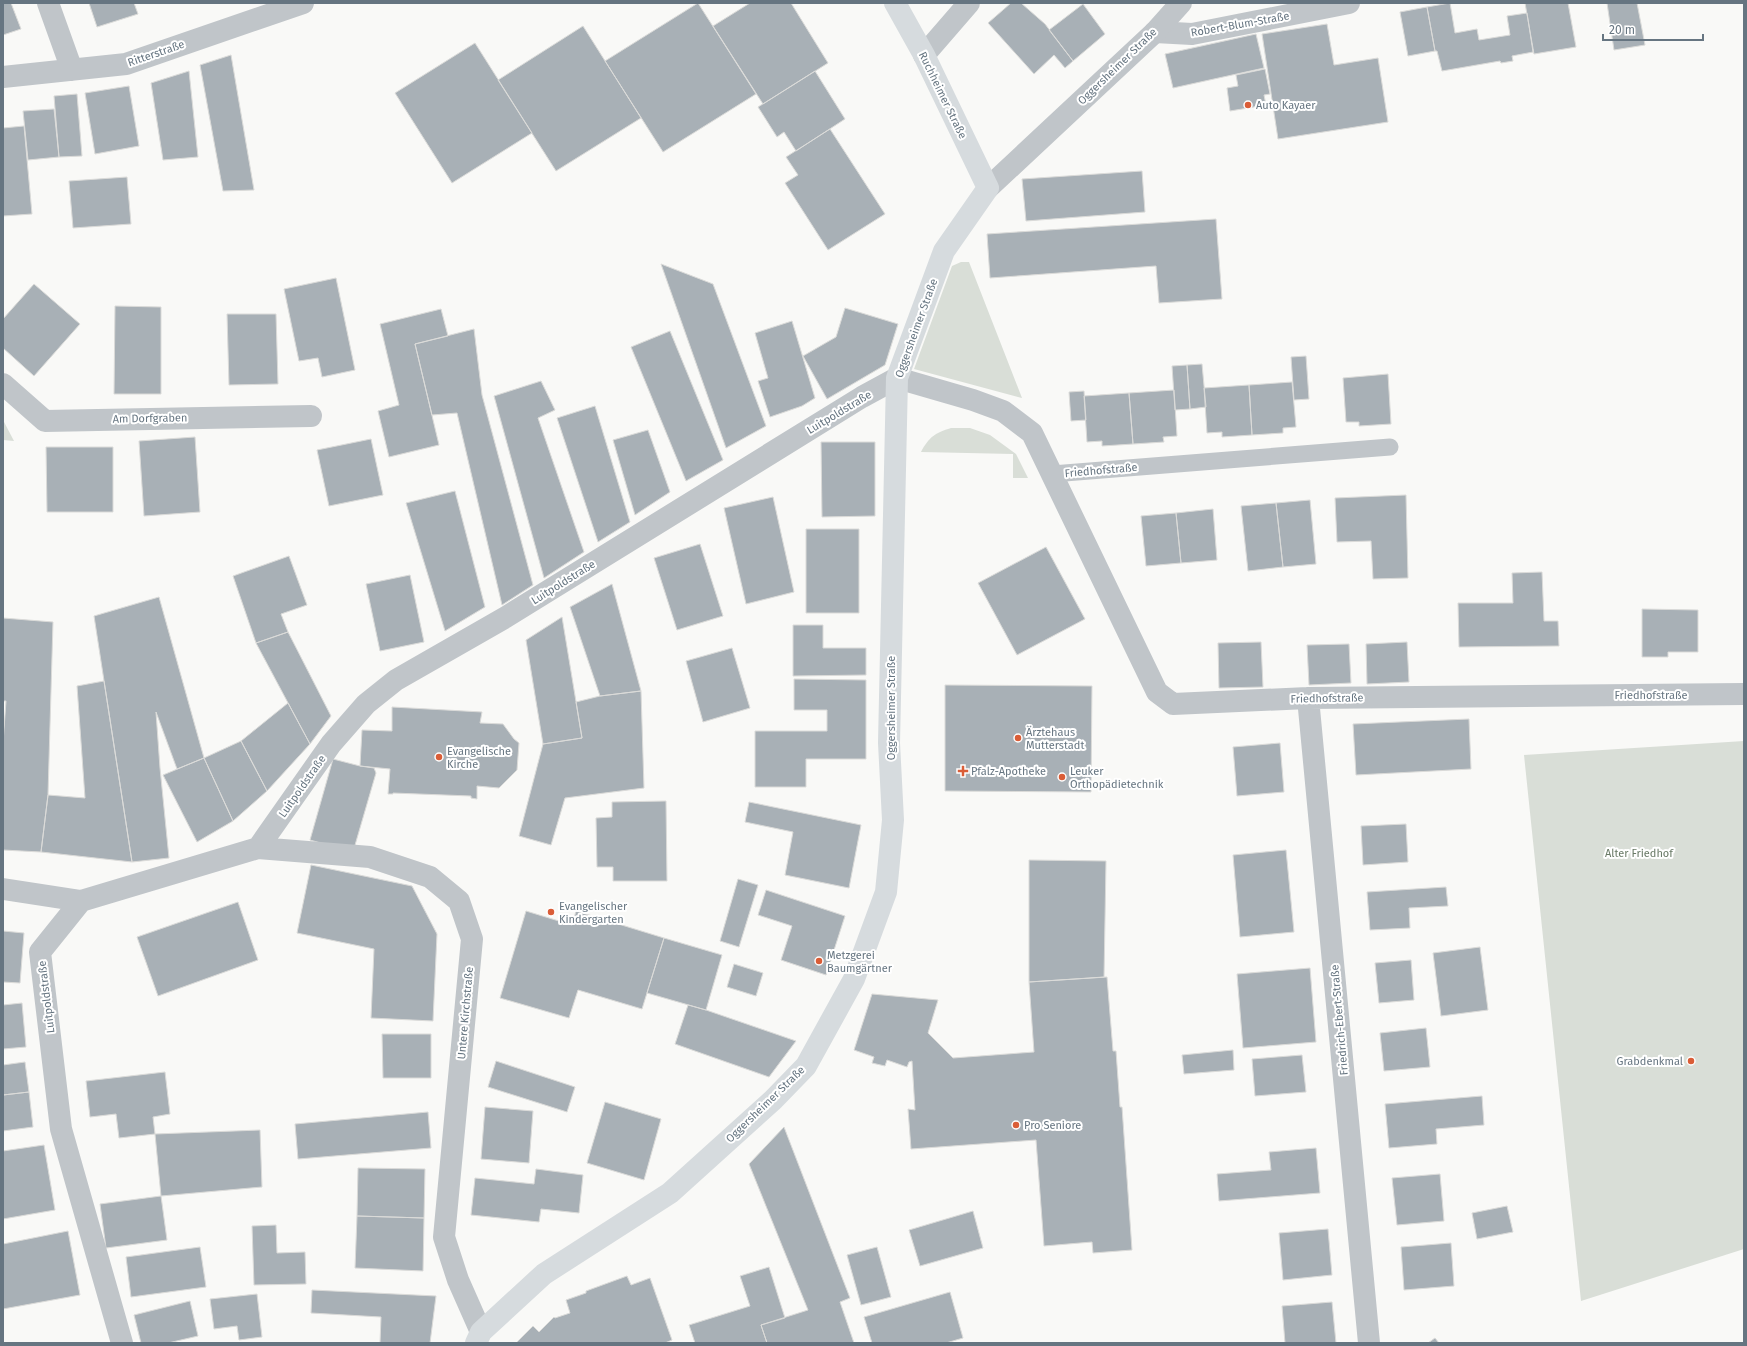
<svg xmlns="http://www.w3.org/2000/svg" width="1747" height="1346" font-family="'Fira Sans',sans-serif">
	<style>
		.green { fill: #d9ded7 }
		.building { fill: #a8b0b6; stroke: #dbdbd9 }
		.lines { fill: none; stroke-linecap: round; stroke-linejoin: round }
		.service { stroke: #c0c5c9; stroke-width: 17 }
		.minor { stroke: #c0c5c9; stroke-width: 22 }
		.tertiary { stroke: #c0c5c9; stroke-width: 22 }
		.secondary { stroke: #d6dbde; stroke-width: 22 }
		.poi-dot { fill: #da5d37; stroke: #fff; stroke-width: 1.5 }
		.labels { text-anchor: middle; stroke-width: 4; stroke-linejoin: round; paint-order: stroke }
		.street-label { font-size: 11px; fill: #667581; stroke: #fff }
		.poi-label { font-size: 11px; fill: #667581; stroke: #fff; text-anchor: start }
		.park-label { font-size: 11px; fill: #687965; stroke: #fff }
	</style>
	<rect width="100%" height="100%" fill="#f9f9f7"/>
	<path class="green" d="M961,262h8l53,136 -108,-29 38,-103z
		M3,420l11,21 -11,-1z
		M951,428h19l20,7 26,19 12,24h-15v-24l-92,-2c8,-15 14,-19 30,-24z
		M1744,741v508l-163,52 -57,-546z"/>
	<path class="building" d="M3,3h8l10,26 -18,6z
		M89,3h45l4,11 -41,13z
		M698,3l58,91 -93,58 -58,-91z
		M750,3h41l37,60 -65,41 -50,-78z
		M1011,3h10l24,21 28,37 -8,7 -11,-13 -20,19 -46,-51z
		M1450,3l5,30 22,-4 2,11 31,-5 -3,-19 20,-3 6,39 -21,4 1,5 -12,2 -1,-2 -58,10 -5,-20h-2l-8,-44z
		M1525,3h43l8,44 -42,7z
		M1607,3h30l8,42 -31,5z
		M1083,4l22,30 -32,27 -24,-31z
		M1427,7l8,44 -27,5 -8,-44z
		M1327,24l7,41 44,-7 10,64 -110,17 -16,-105z
		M583,26l58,92 -85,53 -58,-91z
		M1256,34l8,34 -91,20 -8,-34z
		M475,43l57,90 -80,50 -57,-90z
		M231,55l23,135 -31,1 -23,-126z
		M1265,69l5,25 -6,1 2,10 -36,6 -3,-23 11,-2 -2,-11z
		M189,71l9,86 -35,3 -12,-77z
		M815,71l30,48 -49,32 -12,-19 -7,5 -19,-30z
		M129,86l10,60 -44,8 -10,-61z
		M77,94l5,62 -23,1 -5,-61z
		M54,109l5,48 -31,3 -5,-49z
		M24,126l8,88 -29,2v-88z
		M830,129l55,85 -57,36 -43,-67 13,-8 -12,-18z
		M1142,171l3,41 -119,9 -4,-42z
		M127,177l4,47 -58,4 -4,-47z
		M1216,219l6,80 -63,4 -3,-37 -166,12 -3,-44z
		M661,264l52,20 53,142 -40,22z
		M336,278l19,92 -33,7 -4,-19 -19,3 -15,-72z
		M34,284l46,40 -46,52 -31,-28v-29z
		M115,306l46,1v87h-47z
		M845,308l53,16 -13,41 -58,34 -24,-43 33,-19z
		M441,309l7,27 -33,8 24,101 -50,12 -11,-46 21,-6 -19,-81z
		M227,314h49l2,70 -49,1z
		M792,321l23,77 -13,8 -32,11 -12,-36 10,-3 -13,-45z
		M474,329l8,66 51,190 -31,20 -45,-192 -25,2 -17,-71z
		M670,331l53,129 -37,21 -55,-134z
		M1306,356l3,43 -15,1 -3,-43z
		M1202,364l4,43 -16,2 -3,-44z
		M1187,365l3,44 -15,1 -3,-44z
		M1388,374l3,50 -32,2v-4h-13l-3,-44z
		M541,381l14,29 -17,8 46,134 -40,26 -50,-182z
		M1292,382l4,45 -13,1v5l-31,2 -3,-50z
		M1249,385l3,50 -30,2v-5l-15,1 -3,-45z
		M1174,390l3,46 -14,1 1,5 -31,2 -4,-51z
		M1084,391l2,29 -15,1 -2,-29z
		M1129,393l4,51 -31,2v-5l-15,1 -3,-46z
		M595,406l35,116 -32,20 -41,-124z
		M648,430l22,62 -35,23 -22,-75z
		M195,437l5,75 -56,4 -5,-75z
		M371,439l12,56 -54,11 -12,-56z
		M821,442h54v74l-53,1z
		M46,447h67v65h-66z
		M455,491l30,116 -40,24 -39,-128z
		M1406,495l2,83 -35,1 -2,-38 -34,1 -2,-44z
		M773,497l21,95 -48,12 -22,-96z
		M1310,500l6,64 -33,3 -7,-64z
		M1276,503l7,64 -35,4 -7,-65z
		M1213,509l4,51 -36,3 -5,-50z
		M1176,513l5,50 -35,3 -5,-50z
		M806,529h53v84h-53z
		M700,544l23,72 -46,14 -23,-72z
		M1046,547l39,72 -68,36 -39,-72z
		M289,556l18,49 -26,9 7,18 -32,11 -23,-67z
		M1542,572l2,49h14l1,25 -100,1 -1,-44h55l-1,-30z
		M410,575l14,67 -44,9 -14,-67z
		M612,584l29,107 -41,5 -30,-89z
		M159,597l45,161 -27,11 -21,-57 4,56 9,90 -37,4 -38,-246z
		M1642,609l56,1v42h-30v5h-26z
		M562,617l20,121 -39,6 -17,-104z
		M3,618l50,4 -5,173 -7,57 -38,-2v-107l3,-42h-3z
		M793,625h30v23h43v27l-73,1z
		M288,632l43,84 -21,28 -54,-101z
		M1261,642l2,45 -44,1 -1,-45z
		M1407,642l2,40 -42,2 -1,-40z
		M1349,644l2,39 -42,2 -2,-40z
		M732,648l18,60 -47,14 -17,-61z
		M794,679l72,1v79h-60v28h-51v-56h72v-21h-33z
		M104,681l28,181 -91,-10 7,-57 37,3 -8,-112z
		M945,685l147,1 -1,106 -146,-1z
		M641,691l3,97 -79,10 -14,47 -32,-9 24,-92 39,-6 -6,-36 24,-6z
		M288,703l22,41 -43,47 -26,-50z
		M392,707l90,5 -2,11 23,1 11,15 5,4 -2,27 -18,18 -22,-2v13l-6,-1v-2l-78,-3v1h-5l2,-25 -30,-3 2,-36 30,1z
		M1469,719l2,50 -115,6 -3,-51z
		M241,741l26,50 -34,30 -29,-63z
		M1280,743l4,49 -47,4 -4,-49z
		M204,758l29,63 -36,21 -34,-67z
		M333,759l27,7 14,2 2,5 -23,79 -43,-12z
		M666,801l1,80h-54v-14h-16l-1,-49 16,-1v-15z
		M749,802l112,23 -12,63 -64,-13 8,-43 -48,-10z
		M1406,824l2,38 -45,3 -2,-39z
		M1286,850l8,82 -54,5 -7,-82z
		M1029,860l77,1 -2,116 -75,5z
		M311,865l101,21 25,48 -4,87 -62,-3 3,-69 -77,-16z
		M738,879l20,6 -19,62 -19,-6z
		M1446,887l2,19 -39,2 1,20 -40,2 -3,-38z
		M766,890l79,26 -19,59 -45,-15 11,-34 -34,-11z
		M238,902l20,58 -100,36 -21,-59z
		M526,911l46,14 4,-14 88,27 -22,71 -64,-19 -9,28 -69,-20z
		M3,931l21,2 -4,50 -17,-1z
		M664,938l58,17 -16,55 -59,-17z
		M1480,947l8,63 -47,6 -8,-63z
		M1411,960l3,40 -35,3 -4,-40z
		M734,964l29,9 -7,23 -29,-9z
		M1310,968l6,74 -73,6 -6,-74z
		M1107,977l6,74h3l4,56h2l10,143 -39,3 -1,-11 -48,4 -8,-106 -125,9 -3,-40 7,1 -3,-49 -3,1 -2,5 -20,-7 -2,6 -13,-3 2,-6 -20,-7 18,-56 66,6 -10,33 25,25 81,-6 -5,-70z
		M22,1003l4,44 -23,2v-44z
		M688,1005l18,5 90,31 -27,36 -94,-33z
		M1426,1028l4,39 -46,4 -4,-38z
		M382,1034h49v44h-48z
		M1233,1050l1,20 -50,4 -2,-19z
		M1302,1055l4,37 -51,4 -3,-37z
		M496,1061l79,26 -8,25 -79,-25z
		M25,1062l4,30 -26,3v-30z
		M165,1072l5,42 -17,3 2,17 -36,4 -3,-24 -26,3 -4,-36z
		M29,1092l4,35 -30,4v-36z
		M1482,1096l2,29 -48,4 1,15 -48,4 -4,-44z
		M605,1102l56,17 -17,61 -57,-17z
		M485,1107l48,4 -4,52 -48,-4z
		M428,1112l3,36 -133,11 -3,-35z
		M784,1127l66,171 -10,4 14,41h-87l-6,-18 47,-15 -59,-146z
		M260,1130l2,57 -101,9 -6,-62z
		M44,1145l11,65 -52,9v-68z
		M1316,1148l4,45 -101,8 -2,-27 54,-4 -2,-18z
		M358,1168l67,1 -1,49 -67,-2z
		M536,1169l47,6 -4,38 -38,-4 -2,13 -68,-7 4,-37 59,6z
		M1440,1174l4,47 -47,4 -5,-47z
		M161,1196l6,44 -61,8 -6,-44z
		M1507,1206l6,26 -36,7 -5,-26z
		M973,1211l10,37 -63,18 -11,-36z
		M357,1216l67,2 -1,53 -68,-3z
		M276,1225l1,28 28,-1 1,32 -52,1 -2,-59z
		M1328,1229l4,46 -49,5 -4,-47z
		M68,1231l12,64 -77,14v-65z
		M1451,1243l3,43 -50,4 -3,-43z
		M200,1247l6,40 -75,10 -5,-40z
		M877,1247l14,50 -30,8 -14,-50z
		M769,1267l16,51 -24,7 6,18h-72l-6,-18 61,-19 -10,-30z
		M627,1276l4,9 19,-7 22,62 -7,3h-149l17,-17 6,6 15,-15 1,1 15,-5 -4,-13 20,-7v-2z
		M312,1290l124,6 -6,47h-50l1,-26 -70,-4z
		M950,1292l13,46 -17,5h-74l-8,-26z
		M257,1294l5,43 -23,3 -2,-14 -23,3 -4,-30z
		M190,1301l8,35 -30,7h-27l-7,-28z
		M1332,1302l4,41h-51l-3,-37z
		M1435,1338l4,5h-11z"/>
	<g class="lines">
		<path class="service" d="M1052,474l338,-27"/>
		<path class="minor" d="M48,3l24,67
			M1155,32l37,2 157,-31
			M924,55l45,-52
			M3,77l123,-13 177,-61
			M3,384l42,37 266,-5
			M1308,698l61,645
			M258,848l112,9 60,20 29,24 13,38 -28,298 14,43 23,52
			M3,889l78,12
			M122,1343l-61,-214 -21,-177 41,-51 177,-53 73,-104 35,-40 30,-24 110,-63 356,-220 35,-19 76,22 30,11 29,22 125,259 16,12 135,-6 436,-4"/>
		<path class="tertiary" d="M988,188l167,-156 26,-29"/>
		<path class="secondary" d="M476,1343l5,-11 63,-58 126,-81 103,-93 33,-34 48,-87 32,-87 7,-72 -4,-77 8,-365 47,-127 44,-63 -64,-133 -29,-52"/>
	</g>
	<g class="poi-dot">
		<circle cx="1248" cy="105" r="4"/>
		<circle cx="1018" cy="738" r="4"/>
		<circle cx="439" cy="757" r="4"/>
		<path d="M961 765h4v4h4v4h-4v4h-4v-4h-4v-4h4z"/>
		<circle cx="1062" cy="777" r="4"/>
		<circle cx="551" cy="912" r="4"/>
		<circle cx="819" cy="961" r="4"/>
		<circle cx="1691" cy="1061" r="4"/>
		<circle cx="1016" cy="1125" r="4"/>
	</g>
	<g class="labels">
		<g class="street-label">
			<text transform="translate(1240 24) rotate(-10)" y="4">Robert-Blum-Straße</text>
			<text transform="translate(156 53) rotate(-19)" y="4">Ritterstraße</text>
			<text transform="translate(1117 66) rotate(-44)" y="4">Oggersheimer Straße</text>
			<text transform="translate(943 95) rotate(64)" y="4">Ruchheimer Straße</text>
			<text transform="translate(916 328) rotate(-70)" y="4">Oggersheimer Straße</text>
			<text transform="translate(839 412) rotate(-31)" y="4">Luitpoldstraße</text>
			<text transform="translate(150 418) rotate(-1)" y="4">Am Dorfgraben</text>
			<text transform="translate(1101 470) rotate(-5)" y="4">Friedhofstraße</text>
			<text transform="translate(563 582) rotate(-32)" y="4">Luitpoldstraße</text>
			<text x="1651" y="699">Friedhofstraße</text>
			<text transform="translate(1327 698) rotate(-1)" y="4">Friedhofstraße</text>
			<text transform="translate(891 708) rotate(-90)" y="4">Oggersheimer Straße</text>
			<text transform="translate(302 786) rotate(-55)" y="4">Luitpoldstraße</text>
			<text transform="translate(46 997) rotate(-97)" y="4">Luitpoldstraße</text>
			<text transform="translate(465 1013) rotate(-85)" y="4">Untere Kirchstraße</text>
			<text transform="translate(1339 1020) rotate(-95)" y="4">Friedrich-Ebert-Straße</text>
			<text transform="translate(765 1104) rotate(-44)" y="4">Oggersheimer Straße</text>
		</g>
		<g class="poi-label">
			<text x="1256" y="109">Auto Kayaer</text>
			<text x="1026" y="736">Ärztehaus<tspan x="1026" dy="13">Mutterstadt</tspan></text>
			<text x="447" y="755">Evangelische<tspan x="447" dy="13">Kirche</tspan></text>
			<text x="971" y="775">Pfalz-Apotheke</text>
			<text x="1070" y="775">Leuker<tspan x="1070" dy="13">Orthopädietechnik</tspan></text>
			<text x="559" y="910">Evangelischer<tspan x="559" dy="13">Kindergarten</tspan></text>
			<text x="827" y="959">Metzgerei<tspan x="827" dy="13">Baumgärtner</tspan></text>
			<text x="1683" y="1065" text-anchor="end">Grabdenkmal</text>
			<text x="1024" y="1129">Pro Seniore</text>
		</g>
		<g class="park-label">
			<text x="1639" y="857">Alter Friedhof</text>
		</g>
	</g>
	<rect width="1747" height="1346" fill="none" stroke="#667581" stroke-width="8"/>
	<path d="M1603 34v6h100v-6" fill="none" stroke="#667581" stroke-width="2"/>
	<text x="1609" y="34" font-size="12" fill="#667581" stroke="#ffffff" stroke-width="3" paint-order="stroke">20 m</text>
</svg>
